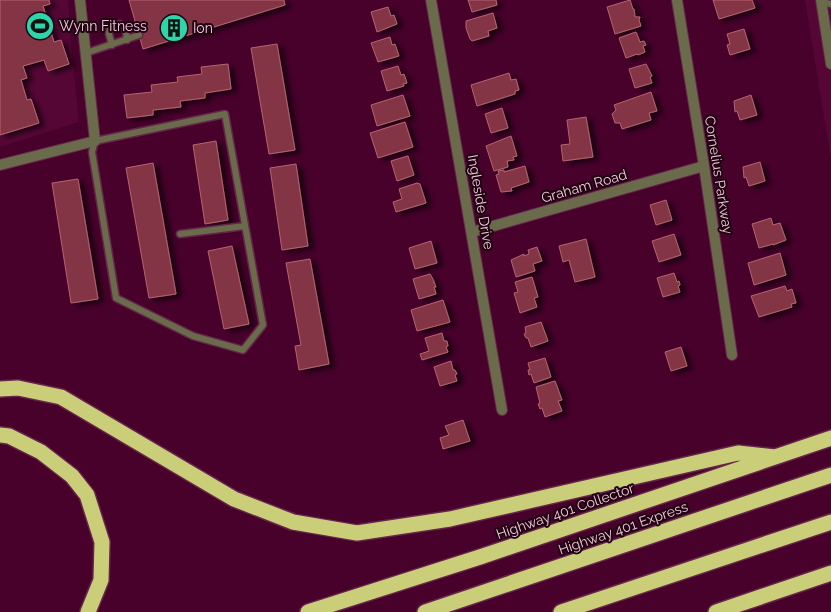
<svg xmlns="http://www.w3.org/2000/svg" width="831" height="612" font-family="Raleway,sans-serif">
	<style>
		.built { fill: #550635 }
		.building { fill: #833544; stroke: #b76371; filter: url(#shadow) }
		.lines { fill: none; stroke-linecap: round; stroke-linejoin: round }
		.lane-casing { stroke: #66254a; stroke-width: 9 }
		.street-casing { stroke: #66254a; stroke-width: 12 }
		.highway-casing { stroke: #66254a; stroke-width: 18 }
		.lane { stroke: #696b4a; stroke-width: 6 }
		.street { stroke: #696b4a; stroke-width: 10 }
		.highway { stroke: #cace79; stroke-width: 15 }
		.labels { text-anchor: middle; stroke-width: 4; stroke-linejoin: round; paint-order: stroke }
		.poi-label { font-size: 14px; fill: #f3c8da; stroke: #1e0311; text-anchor: start }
		.street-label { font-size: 14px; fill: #f3c8da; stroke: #1e0311 }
	</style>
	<defs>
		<filter id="shadow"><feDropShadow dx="5.5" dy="3" stdDeviation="2.5" flood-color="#0009"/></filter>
	</defs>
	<rect width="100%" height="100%" fill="#47012b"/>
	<path class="built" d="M0,0h68l2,33 9,89 -79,25z
		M805,0h26v160z"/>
	<path class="building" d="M0,0h49l1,4 -7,2 11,36 7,-2 8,24 -21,7 -4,-11 -21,6 4,12 -6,2 6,20 4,-1 8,24 -39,12z
		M129,0h155l1,5 -142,44z
		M468,0h28l1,5 -25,7z
		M630,0l3,9h1l1,8h5l-1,3 2,6 -26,8 -8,-27z
		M713,0h39l3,8 -36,11z
		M388,7l3,9 3,-1 3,9 -20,8 -6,-20z
		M493,13l4,15 -9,3 1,5 -17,5 -2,-2 -4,-11v-7z
		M744,29l6,20 -20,6 -3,-10 3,-1 -3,-10z
		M636,32l4,10 4,-1 2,4 -3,1 2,6 -7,3 -1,-1 -11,4 -7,-20z
		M390,37l2,8 3,-1 4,12 -21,6 -7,-19z
		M277,44l18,106 -26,4 -18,-106z
		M228,64l3,25 -26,4v5l-25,3 1,6 -28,3v5l-26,3 -3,-23 28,-3 -1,-7 27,-3 -1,-5 25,-3 -1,-7z
		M646,64l6,12 -2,1 2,6 -17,5 -6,-19z
		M398,66l3,9 3,-1 3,9 -4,1 1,2 -17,5 -6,-20z
		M509,73l2,7 5,-1 3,11 -4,1v3l-38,12 -6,-21z
		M651,92l6,19 -8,2 2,7 -29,9 -2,-6h-5l-3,-9 4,-4 -2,-5z
		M403,95l7,21 -33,10 -6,-21z
		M751,95l6,20 -17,5 -3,-9 -2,1 -1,-11z
		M502,108l6,20 -17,5 -6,-19z
		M586,117l7,40 -30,4 -2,-16 9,-1 -3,-24z
		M405,122l8,25 -35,11 -8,-25z
		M511,136l6,20 -4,1 1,3 -7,1 1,6 -14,4 -8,-25z
		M216,141l12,79 -23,4 -12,-79z
		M408,156l6,19 -17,6 -6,-20z
		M760,162l5,19 -16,5 -3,-9 -2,1 -1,-11z
		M153,163l23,131 -27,4 -23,-130z
		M296,164l12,82 -26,4 -12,-82z
		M525,166l4,16 -18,6 1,3 -11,1 -5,-17 3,-1 -1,-3 6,-1v2z
		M78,179l20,120 -27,4 -19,-120z
		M417,183l3,1 6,19 -30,9 -3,-10 9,-3 -3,-10z
		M666,200l6,20 -16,5 -6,-20z
		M771,218l2,7 7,-2 6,17 -13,5v-1l-14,4 -7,-24z
		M674,234l7,21 -22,7 -7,-21z
		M586,239l9,38 -20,5 -6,-22 -6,2 -4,-16z
		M431,241l6,22 -22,6 -6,-21z
		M232,246l17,78 -25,5 -16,-78z
		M537,247l5,14 -9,3 2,7 -19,6 -5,-17 13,-6v2l5,-2 -1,-4z
		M780,253l6,22 -32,10 -6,-22z
		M310,259l19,105 -30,6 -4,-24 6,-1 -15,-82z
		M674,273l3,9 2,-1 1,4 -2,1 2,6 -17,5 -6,-19z
		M430,274l4,7 -1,2 1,-1 2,5h-2l2,7 -17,5 -6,-20z
		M532,277l6,20 -4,1 3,9 -17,6 -6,-20 4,-1 -3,-10z
		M785,286l2,5 5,-2 4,14 -5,1 1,3 -33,10 -8,-21z
		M443,300l7,22 -33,9 -6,-21z
		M541,322l7,19 -17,6 -3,-9h-2l-2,-4 2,-1 -1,-6z
		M442,333l2,8h3l1,5 -2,1 2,5 -26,8 -2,-6 9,-3 -4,-13z
		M681,347l6,19 -16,5 -6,-19z
		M545,358l6,19 -17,6 -3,-9 -2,1 -1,-5h2l-2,-7z
		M451,361l2,9h2l2,4 -2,1 2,6 -17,5 -6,-19z
		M555,381l7,19 -4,1 4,10 -17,6 -3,-9 -2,1 -2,-5 2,-1 -4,-16z
		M463,420l7,21 -27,8 -3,-11 9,-3 -4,-9z"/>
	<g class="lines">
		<defs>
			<path id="lane" d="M822,2l9,2
				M112,45l-3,-11 1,-7 10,-3 6,6 1,10
				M86,53l53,-18
				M225,114l38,211 -20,25 -50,-14 -77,-38 -24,-146 3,-11z
				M180,234l65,-8"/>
			<path id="street" d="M431,0l71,410
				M677,0l27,166 28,189
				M821,0l10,64
				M0,165l95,-24 -15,-141
				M472,232l232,-66"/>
			<path id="highway" d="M0,389l18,-1 43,9 173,102 59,23 64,11 93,-14 288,-66 37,4
				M0,435l9,1 32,16 31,24 15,19 15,47 -1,38 -13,32
				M308,612l172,-55 351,-119
				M425,612l406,-137
				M561,612l270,-90
				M716,612l115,-39"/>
		</defs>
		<use href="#lane" class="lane-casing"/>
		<use href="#street" class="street-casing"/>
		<use href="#highway" class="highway-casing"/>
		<use href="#lane" class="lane"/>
		<use href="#street" class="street"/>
		<use href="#highway" class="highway"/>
	</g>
	<defs>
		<symbol id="stadium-disc" viewBox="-11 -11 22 22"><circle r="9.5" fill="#2ed4aa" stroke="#1e0311"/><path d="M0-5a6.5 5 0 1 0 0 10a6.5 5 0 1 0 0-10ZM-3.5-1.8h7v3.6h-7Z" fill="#111"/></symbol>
		<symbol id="building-disc" viewBox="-11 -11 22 22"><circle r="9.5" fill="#2ed4aa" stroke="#1e0311"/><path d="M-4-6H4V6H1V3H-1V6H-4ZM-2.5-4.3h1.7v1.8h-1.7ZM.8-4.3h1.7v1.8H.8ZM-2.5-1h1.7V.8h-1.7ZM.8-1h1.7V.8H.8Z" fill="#111"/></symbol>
	</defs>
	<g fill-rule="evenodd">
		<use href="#stadium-disc" x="24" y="10" width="32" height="32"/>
		<use href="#building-disc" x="158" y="12" width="32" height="32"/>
	</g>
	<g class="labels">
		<g class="poi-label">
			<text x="59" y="31">Wynn Fitness</text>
			<text x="193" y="33">Ion</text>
		</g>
		<g class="street-label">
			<text transform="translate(719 175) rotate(81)" y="5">Cornelius Parkway</text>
			<text transform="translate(584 186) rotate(-16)" y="5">Graham Road</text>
			<text transform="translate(481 202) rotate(80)" y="5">Ingleside Drive</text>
			<text transform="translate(565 511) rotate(-19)" y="5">Highway 401 Collector</text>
			<text transform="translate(623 528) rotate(-19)" y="5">Highway 401 Express</text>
		</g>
	</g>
</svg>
